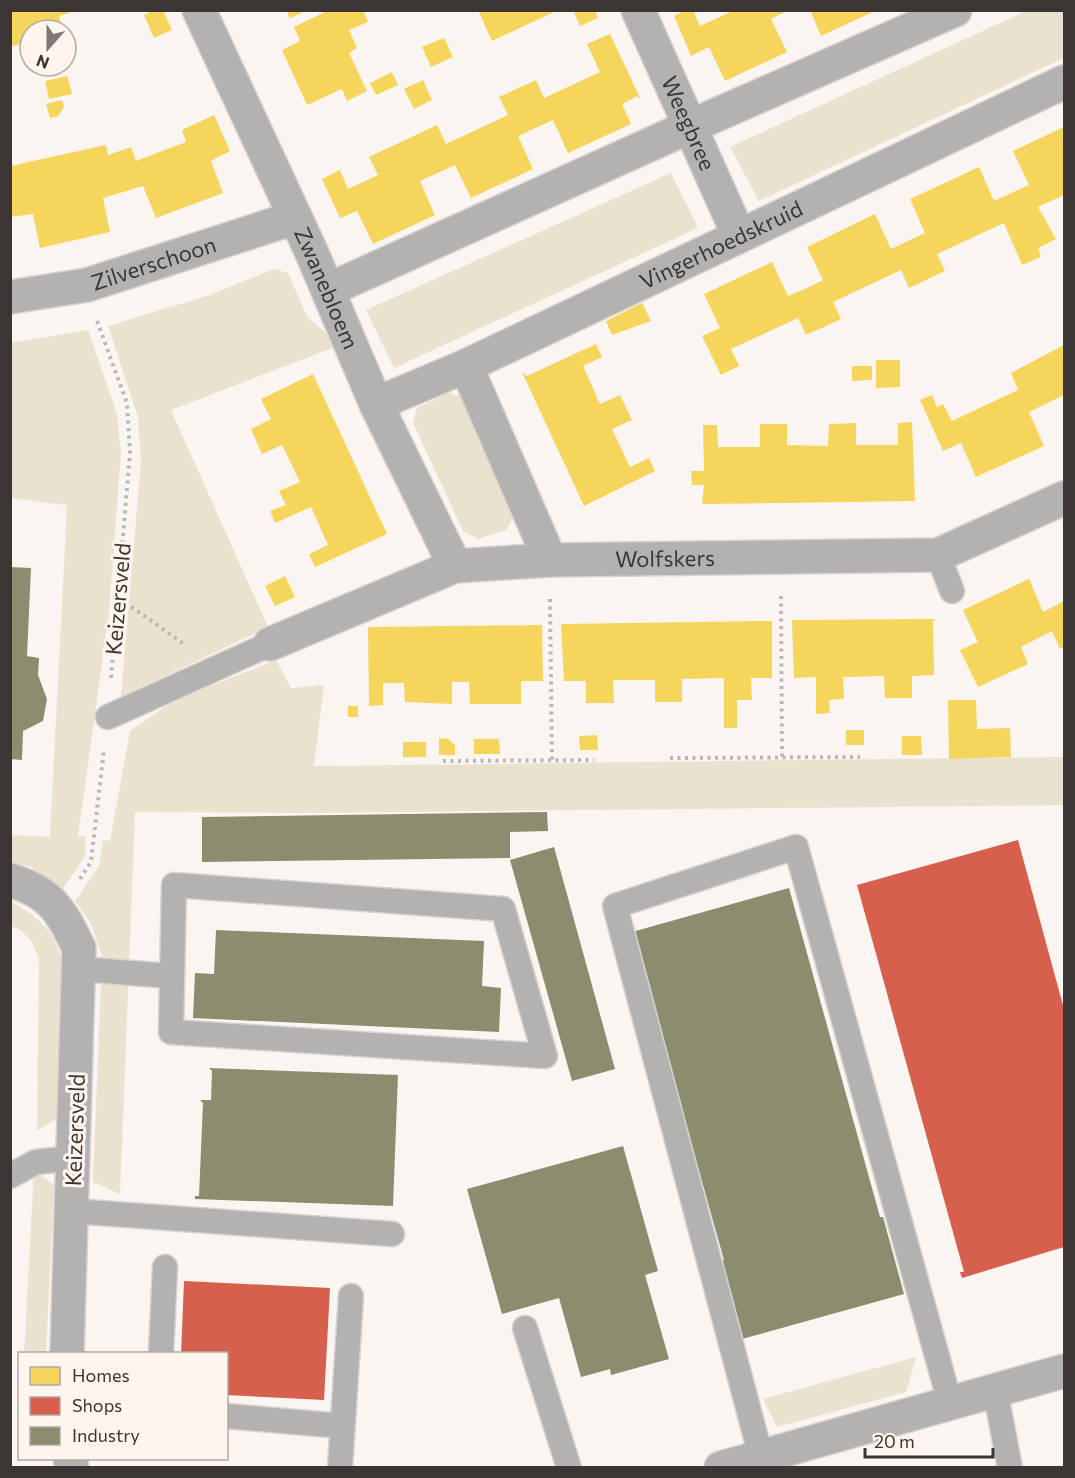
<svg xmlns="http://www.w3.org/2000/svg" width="1075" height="1478" font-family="Commissioner,sans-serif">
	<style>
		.green { fill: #e8e2ce }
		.homes { fill: #f6d55c }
		.shops { fill: #d6604d }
		.industry { fill: #8c8c6e }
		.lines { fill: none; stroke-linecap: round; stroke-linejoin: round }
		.service-casing { stroke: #d8d3d0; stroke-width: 27 }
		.minor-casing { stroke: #d8d3d0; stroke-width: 36 }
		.path { stroke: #bab7b6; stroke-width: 4; stroke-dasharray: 3 4.5; stroke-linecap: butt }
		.service { stroke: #b4b1b1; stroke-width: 24 }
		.minor { stroke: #b4b1b1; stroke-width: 33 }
		.labels { text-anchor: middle; stroke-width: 6; stroke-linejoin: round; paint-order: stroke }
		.street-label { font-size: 22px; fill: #3b3633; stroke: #fff4ee }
	</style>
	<rect width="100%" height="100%" fill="#fbf5f2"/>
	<path class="green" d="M1026,11h38v47l-305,143 -29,-54z
		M671,173l27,55 -304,140 -28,-58z
		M274,269l14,4 19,44 33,28 -169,65 97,217 -147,70 20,-236 -3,-44 -30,-91 102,-31z
		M88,330l29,84 4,39 -12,159 -31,225 7,-1v20l-22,33 -32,-22 -20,-5v-27l39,2 17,-332 -56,-7 -1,-155z
		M447,393l16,4 51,119 -8,14 -28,9 -15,-8 -50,-108 4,-15z
		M276,660l15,28 33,-3 -10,81 750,-9v48l-761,8 -168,-1 -15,382 -27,-12 9,-226 -11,-32 -16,-23 24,-35 4,-26 7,1 20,-110 45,-31z
		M10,901c34,19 50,35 54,75l-7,143 -20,12 2,-171c-4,-15 -12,-29 -28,-34z
		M34,1170l20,15 -8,168 -22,1z
		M916,1357l-10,35 -129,35 -14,-28z"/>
	<path class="homes" d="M10,10h65v1l-16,5 4,14h-33v13l-20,3z
		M154,10h9l9,20 -18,8 -10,-23z
		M286,10h22l-18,8z
		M329,10h34l5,12 -19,8 8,18 -8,5 18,38 -20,10 -5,-12 -35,16 -25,-55 18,-9 -6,-14z
		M478,10h72l2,3 -60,28z
		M573,10h22l3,8 -18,8z
		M686,10h7l7,16 35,-16h54l-18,9 16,33 -62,29 -16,-34 -18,9 -17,-40z
		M810,10h67l-56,26z
		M610,34l31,66 -4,-4 -15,8 9,20 -63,29 -15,-33 -35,16 15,33 -62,29 -16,-33 -35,16 15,34 -60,28 -2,1 -16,-33 -17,7 -18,-39 18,-9 8,19 30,-14 -9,-18 68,-32 9,19 62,-29 -9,-18 37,-17 8,18 56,-26 -13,-28z
		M444,38l9,19 -22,10 -9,-20z
		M392,72l6,13 -22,10 -6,-12z
		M67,76l5,18 -23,5 -4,-18z
		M423,80l9,20 -18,9 -10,-20z
		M62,100l2,7 -6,9 -8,2 -4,-14z
		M214,115l16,36 -19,10 12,32 -67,25 -13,-32 -40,12 7,34 -70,16 -7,-34 -23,3v-51l96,-21 2,10 23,-8 5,14 50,-19 -4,-12z
		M1064,127v68l-26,12 18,32 -18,9 3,9 -19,8 -18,-42 -67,31 8,17 -36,17 -8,-18 -68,32 8,17 -17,8 -18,8 -8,-17 -67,31 8,17 -18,9 -19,-39 18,-8 -16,-34 68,-32 16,34 17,-7 18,-9 -16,-33 68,-33 16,35 34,-16 -15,-34 69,-32 15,34 35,-16 -16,-34z
		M642,303l9,18 -39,14 -6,-14z
		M596,344l6,13 -19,9 17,38 20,-9 12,25 -20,9 18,38 19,-9 6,13 -71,35 -62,-134 5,4z
		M1064,345v50l-35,17 15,34 -68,31 -15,-34 -18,8 -23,-51 12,-5 5,12 6,-3 9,17 66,-31 -7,-17z
		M876,360h24v27l-24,1z
		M852,366h20v14l-20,1z
		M313,374l74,160 -72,33 -6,-13 19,-9 -17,-38 -36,16 -5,-12 16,-6 -7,-14 21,-9 -18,-37 -20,9 -11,-25 20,-10 -10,-20z
		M912,422l3,79 -213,3 2,-19h-12l-1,-14h13l-1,-46h14l1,22h42v-23h27v21l41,1 1,-22 27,-1v22h42v-22z
		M285,576l10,21 -20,9 -10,-20z
		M1029,579l14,33 21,-11v46l-4,2 -8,-18 -31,16 7,17 -50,23 -18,-37 18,-8 -15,-32z
		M935,619l-2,2 1,54 -22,1v22h-27l-1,-22 -41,1 1,22 -15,1 1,13 -14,1v-37l-22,1 -2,-58z
		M772,621v57h-21l1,22h-15v28h-13v-50l-42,1v23h-27v-22h-42l1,23h-28v-22h-22l-3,-57z
		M542,625l1,56h-22v23h-51l-1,-22h-17v22l-47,-2 -1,-19h-21v22l-14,1 -1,-79z
		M948,700h28l1,29 33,-1 1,29 -62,2z
		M348,706h10v11h-10z
		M846,730h18v15h-18z
		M597,735l1,15h-18l-1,-14z
		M902,736h19l1,19h-20z
		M439,738l9,1 7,6v10h-16z
		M474,739h25l1,15h-26z
		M403,742h23v15h-23z"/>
	<path class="shops" d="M1018,840l46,169v238l-102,31 -2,-6h4l-107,-387z
		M184,1281l146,7 -6,112 -98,-5v-41h-45z"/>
	<path class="industry" d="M10,567l21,1 -4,88 12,2 -1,17 9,24 -4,22 -20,10 -1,29 -12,-1z
		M547,812l1,19 -38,1v26l-308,4v-45z
		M554,847l61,222 -43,12 -62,-221z
		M789,888l91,329h3l21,77 -162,45 -21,-77 3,-2 -92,-328z
		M216,930l268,11 -2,45 19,2 -2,44 -306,-14 2,-45 19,1z
		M209,1068l189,7 -5,131 -198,-7v-3h4l4,-93 -3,-3h11l1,-29z
		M623,1146l35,125 -13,4 24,84 -58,16 -1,-6 -29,8 -22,-79 -57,16 -35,-125z"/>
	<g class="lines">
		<defs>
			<path id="service" d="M938,555l14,36
				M108,717l162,-73
				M174,885l329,24 42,147 -374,-24z
				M79,969l92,7
				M10,1176l26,-14 38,-4
				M72,1211l320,23
				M525,1328l44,140
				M161,1354l4,-87
				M995,1390l15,78
				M226,1416l116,10
				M340,1468l11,-172
				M764,1468l-149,-562 181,-59 154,556"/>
			<g id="minor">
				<path id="s1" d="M199,10l112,241 65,153 79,162"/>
				<path id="s2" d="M638,10l101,226"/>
				<path d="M328,290l363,-164 264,-116"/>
				<path id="s3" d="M10,297l77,-12 207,-67"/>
				<path d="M466,366l84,194"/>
				<path id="s4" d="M376,404l90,-38 598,-284"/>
				<path id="s5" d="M270,644l185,-78 95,-6 388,-5 126,-57"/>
				<path d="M10,880c42,13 51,31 69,68l-12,406"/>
				<path d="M70,1458l2,10"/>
				<path d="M721,1468l343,-97"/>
			</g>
		</defs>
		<use href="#service" class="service-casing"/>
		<use href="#minor" class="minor-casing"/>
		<path class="path" d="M97,321l30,82 3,50 -19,226
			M781,596l1,161
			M119,598l65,46
			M550,599l2,161
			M670,758l190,-1
			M443,761l151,-1
			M80,879l11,-17 13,-113"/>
		<use href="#service" class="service"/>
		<use href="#minor" class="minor"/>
	</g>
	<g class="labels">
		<g class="street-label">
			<text dy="8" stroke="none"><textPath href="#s2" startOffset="124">Weegbree</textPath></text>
			<text dy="8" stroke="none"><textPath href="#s4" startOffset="380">Vingerhoedskruid</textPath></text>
			<text dy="8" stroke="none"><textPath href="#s3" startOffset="148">Zilverschoon</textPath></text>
			<text dy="8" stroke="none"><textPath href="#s1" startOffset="306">Zwanebloem</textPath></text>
			<text dy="8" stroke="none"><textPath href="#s5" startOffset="411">Wolfskers</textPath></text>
			<text transform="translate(118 599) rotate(-85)" y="8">Keizersveld</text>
			<text transform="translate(75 1130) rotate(-88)" y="8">Keizersveld</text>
		</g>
	</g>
	<rect width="1075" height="1478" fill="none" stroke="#3b3633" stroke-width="24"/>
	<rect x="18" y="1352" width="210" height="108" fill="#fff4ee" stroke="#b1a8a3" stroke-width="1.5"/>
	<rect x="30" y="1367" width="30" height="18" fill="#f6d55c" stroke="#b1a8a3" stroke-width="1.5"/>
	<text x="72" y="1382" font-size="18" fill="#3b3633">Homes</text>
	<rect x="30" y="1397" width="30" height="18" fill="#d6604d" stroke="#b1a8a3" stroke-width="1.5"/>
	<text x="72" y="1412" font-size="18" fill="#3b3633">Shops</text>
	<rect x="30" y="1427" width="30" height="18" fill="#8c8c6e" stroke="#b1a8a3" stroke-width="1.5"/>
	<text x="72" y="1442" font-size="18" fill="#3b3633">Industry</text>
	<g transform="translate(48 48) rotate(201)"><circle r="28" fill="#fff4ee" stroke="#b1a8a3" stroke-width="1.5"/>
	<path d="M0-4.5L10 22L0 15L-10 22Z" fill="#7e7976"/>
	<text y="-9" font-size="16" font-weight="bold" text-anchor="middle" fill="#3b3633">N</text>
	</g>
	<path d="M865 1448v9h128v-9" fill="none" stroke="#3b3633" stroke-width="3"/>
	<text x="874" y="1448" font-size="18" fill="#3b3633" stroke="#fff4ee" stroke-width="4.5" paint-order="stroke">20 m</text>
</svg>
